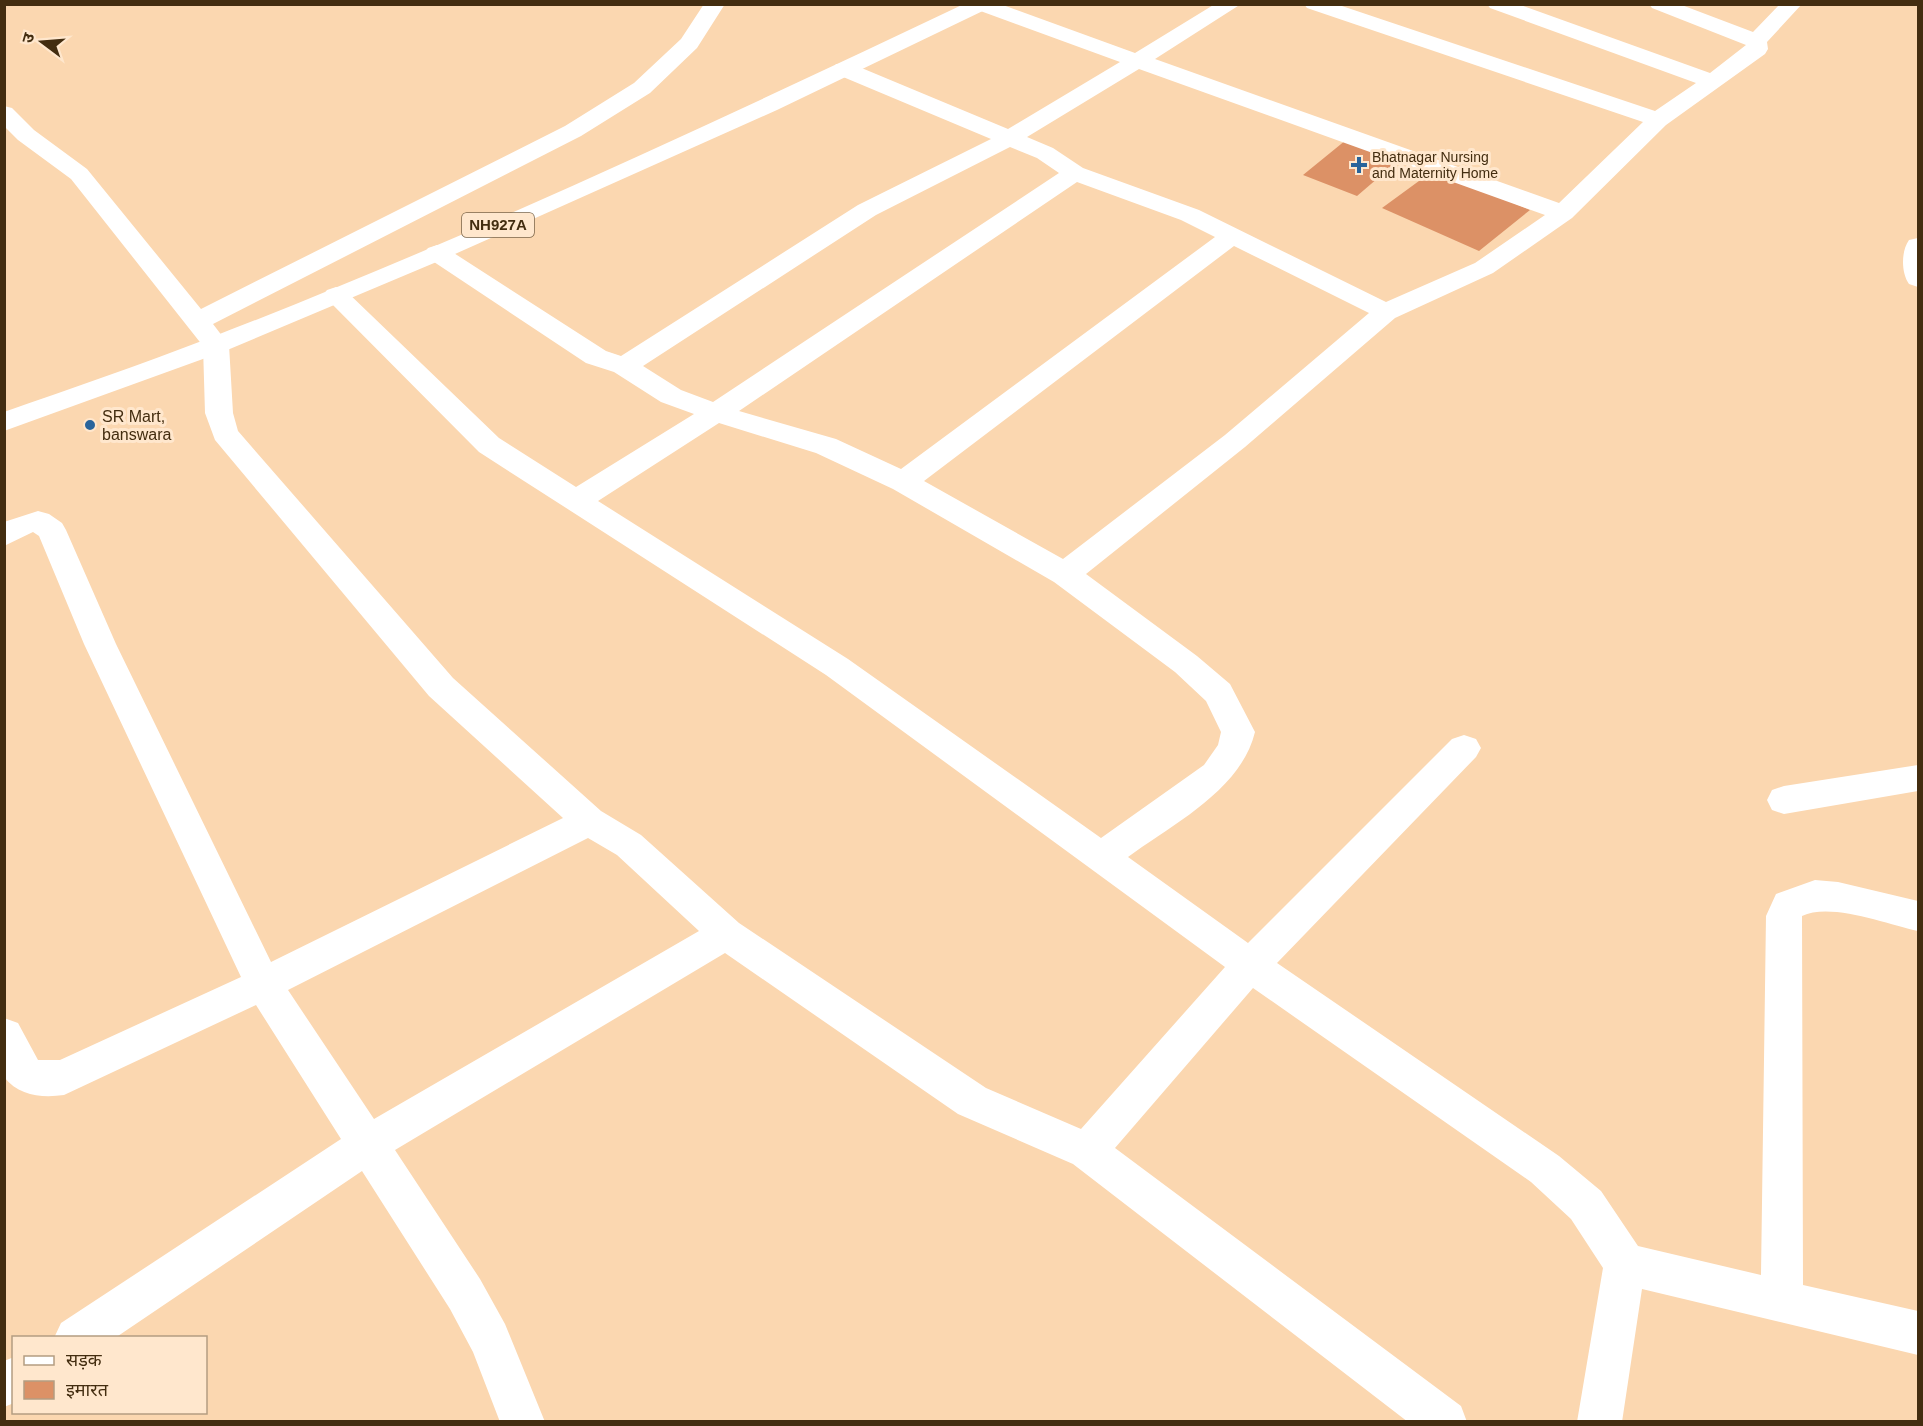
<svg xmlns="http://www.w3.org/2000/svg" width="1923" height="1426" font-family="Arial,'Noto Sans Devanagari',sans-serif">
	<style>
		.building { fill: #dc9166 }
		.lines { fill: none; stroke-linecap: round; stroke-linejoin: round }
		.street { fill: #fff; fill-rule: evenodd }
		.highway { fill: #fff; fill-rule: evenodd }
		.poi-dot { fill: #29649b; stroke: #ffe7cd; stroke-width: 2 }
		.labels { text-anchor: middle; stroke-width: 6; stroke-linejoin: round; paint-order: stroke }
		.far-poi-label { font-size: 14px; fill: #432d10; stroke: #ffe7cd; text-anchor: start }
		.shield { fill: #ffe7cd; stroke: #7b6549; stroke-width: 1.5 }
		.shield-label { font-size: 15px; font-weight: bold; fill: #432d10 }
		.poi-label { font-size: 16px; fill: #432d10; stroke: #ffe7cd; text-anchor: start }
	</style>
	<rect width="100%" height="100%" fill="#fbd7b0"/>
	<path class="building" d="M1346,140l53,20 -42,36 -54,-21z
		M1434,170l96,40 -51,41 -97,-43z"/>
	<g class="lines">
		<path class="street" d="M704,4h21l-28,44 -47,45 -69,43 -368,188 16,21 4,68 5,18 215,247 148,133 40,24 98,88 247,165 95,41 144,-162 -399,-292 -347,-223 -156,-157 4,-5 9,-3 9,3 154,148 77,49 118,-73 -33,-12 -47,-30 -28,-9 -158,-105 -4,-5 4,-5 9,-3 9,3 160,103 15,5 237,-151 133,-66 -155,-65 -3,-5 3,-5h16l156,65 112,-67 -145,-53 -3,-5h28l135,49 80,-49h26l-86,55 404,144 84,-81 -336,-114 -3,-4h32l319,107 41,-28 -206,-75 -3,-4h31l192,69 36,-28 -94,-37 -3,-4h30l74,28 27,-28h22l-35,38 1,7 -3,5 -99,71 -94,93 -79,55 -98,45 -150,129 -159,127 111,82 33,28 25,48c-14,58 -82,92 -127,125l120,86 204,-204 12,-4 12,4 5,9 -5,9 -199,206 282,193 42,35 37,55 123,29 5,-359 10,-22 39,-14 23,2 80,19v30c-31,-7 -88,-29 -116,-15l1,369 115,26v44l-276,-66 -20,133h-45l26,-154 -32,-49 -40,-37 -278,-194 -138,160 346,258 6,16h-59l-335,-258 -115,-50 -233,-161 -330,197 85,129 25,45 40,98h-45l-27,-70 -23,-43 -88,-138 -247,167h-61l7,-15 280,-184 -85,-134 -192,90c-22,3 -45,1 -60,-18v-59l14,5 20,37h22l181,-83 -157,-333 -45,-108 -6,-4 -29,14v-24l34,-11 11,3 13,9 4,7 50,114 155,318 292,-144 -134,-122 -214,-256 -10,-27 -2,-67 -132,-167 -53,-39 -14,-14v-20l8,2 22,22 53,39 114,140 364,-183 69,-43 47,-44zM1139,69l406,146 -70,48 -89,39 -187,-92 -116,-42 -30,-20 -26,-11zM1010,147l27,11 22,15 -346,229 -32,-12 -38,-24 233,-151zM1077,182l104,38 34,17 -314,232 -65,-30 -97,-28zM1234,246l135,67 -144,122 -162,124 -139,-78zM719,423l97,30 77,36 161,93 121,90 31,29 15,31 -3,13 -14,20 -103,73 -253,-179 -250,-158zM588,838l29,17 82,76 -325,188 -86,-129z
			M1918,238v49l-9,-3c-8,-11 -8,-33 0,-44z
			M1918,765v26l-134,23 -12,-4 -5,-10 5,-10 12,-4z
			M14,1357v46l-10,4v-46z"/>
		<path class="highway" d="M964,4h28l-3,4 -212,102 -331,148 -221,93 -221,80v-19c68,-24 136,-47 203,-73 257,-99 508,-217 757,-335z"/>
	</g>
	<g class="poi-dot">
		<path d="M1356 156h6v6h6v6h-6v6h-6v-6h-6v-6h6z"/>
		<circle cx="90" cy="425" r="6"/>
	</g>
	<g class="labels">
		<g class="far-poi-label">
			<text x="1372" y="162">Bhatnagar Nursing<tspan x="1372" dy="16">and Maternity Home</tspan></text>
		</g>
		<rect class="shield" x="462" y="213" width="72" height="24" rx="4.5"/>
		<g class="shield-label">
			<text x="498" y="230">NH927A</text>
		</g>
		<g class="poi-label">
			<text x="102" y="422">SR Mart,<tspan x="102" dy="18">banswara</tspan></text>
		</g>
	</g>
	<rect width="1923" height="1426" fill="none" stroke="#432d10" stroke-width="12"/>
	<rect x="12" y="1336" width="195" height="78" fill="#ffe7cd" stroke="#b49d81" stroke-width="1.5"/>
	<rect x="24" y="1356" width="30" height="9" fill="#ffffff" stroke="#b49d81" stroke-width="1.5"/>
	<text x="66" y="1366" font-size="18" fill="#432d10">सड़क</text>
	<rect x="24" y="1381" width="30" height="18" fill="#dc9166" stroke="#b49d81" stroke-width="1.5"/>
	<text x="66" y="1396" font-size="18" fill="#432d10">इमारत</text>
	<g transform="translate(42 42) rotate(286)" stroke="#ffe7cd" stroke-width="4.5" paint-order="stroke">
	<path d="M0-4.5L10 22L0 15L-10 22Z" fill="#432d10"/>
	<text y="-9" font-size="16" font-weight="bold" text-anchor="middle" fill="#432d10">उ</text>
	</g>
</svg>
